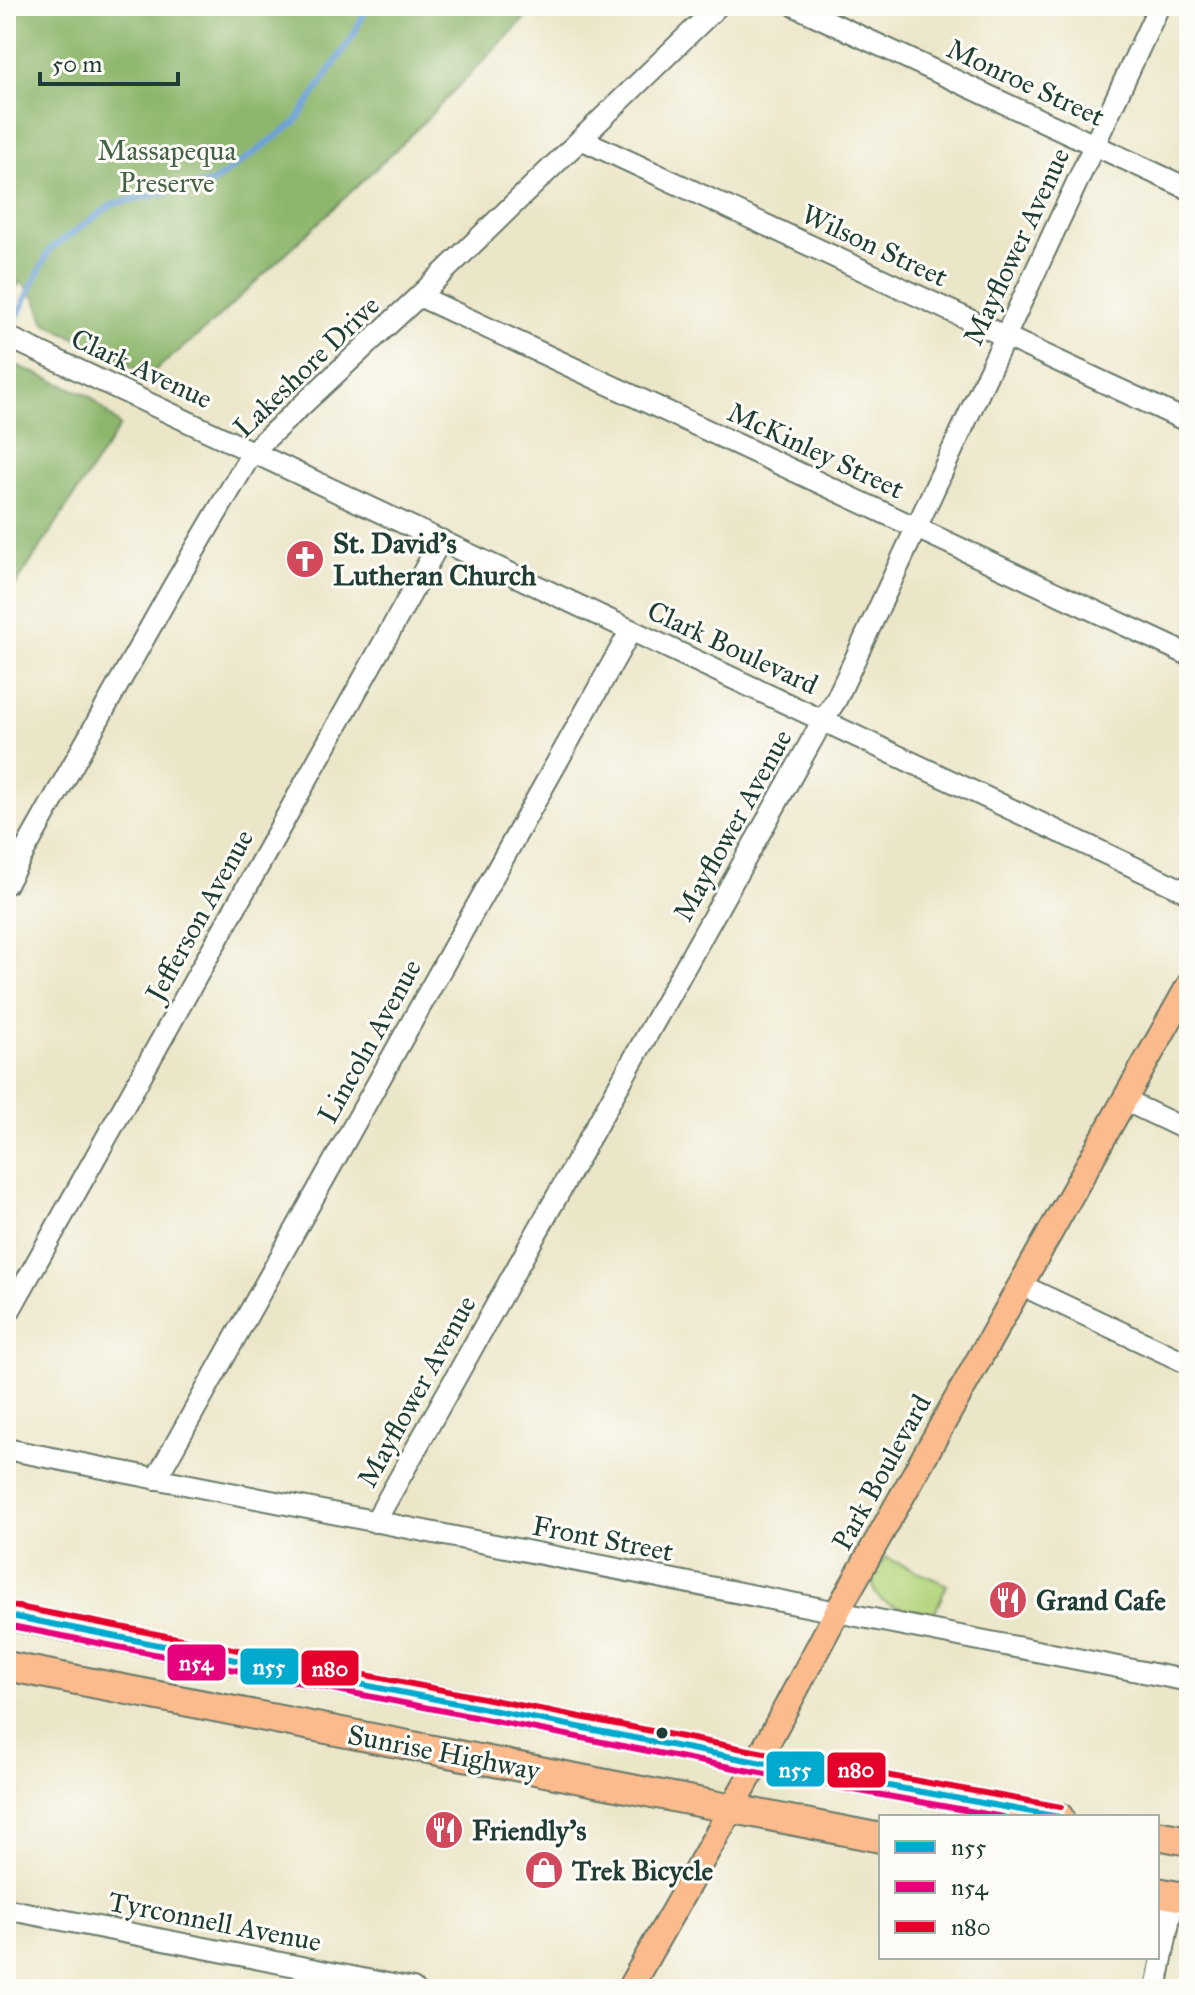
<svg xmlns="http://www.w3.org/2000/svg" width="1195" height="1995" font-family="'IM FELL Great Primer',serif">
	<style>
		.green { fill: #b2d47c; stroke: #688858; stroke-width: 2 }
		.forest { fill: #8db66c; stroke: #567a50; stroke-width: 2 }
		.lines { fill: none; stroke-linecap: round; stroke-linejoin: round }
		.stream { stroke: #6ca1d8; stroke-width: 6 }
		.minor-casing { stroke: #677868; stroke-width: 24 }
		.major-casing { stroke: #677868; stroke-width: 28 }
		.highway-casing { stroke: #677868; stroke-width: 32 }
		.minor { stroke: #fff; stroke-width: 20 }
		.major { stroke: #fbbb8c; stroke-width: 24 }
		.highway { stroke: #fbbb8c; stroke-width: 28 }
		.bus-1-casing { stroke: #fdfcf7; stroke-width: 12 }
		.bus-2-casing { stroke: #fdfcf7; stroke-width: 12 }
		.bus-3-casing { stroke: #fdfcf7; stroke-width: 12 }
		.bus-1 { stroke: #00a9ce; stroke-width: 6 }
		.bus-2 { stroke: #e5007d; stroke-width: 6 }
		.bus-3 { stroke: #e4002b; stroke-width: 6 }
		.bus-dot { fill: #1f3d34; stroke: #fdfcf7; stroke-width: 3 }
		.labels { text-anchor: middle; stroke-width: 6; stroke-linejoin: round; paint-order: stroke }
		.street-label { font-size: 28px; fill: #1f3d34; stroke: #fdfcf7 }
		.park-label { font-size: 28px; fill: #446346; stroke: #fdfcf7 }
		.poi-label { font-size: 28px; font-weight: bold; fill: #1f3d34; stroke: #fdfcf7; text-anchor: start }
		.line-badge { stroke: #fdfcf7; stroke-width: 3 }
		.badge-label { font-size: 22px; text-anchor: middle; font-weight: bold; fill: #fff }
	</style>
	<rect width="100%" height="100%" fill="#fdfcf7"/>
	<filter id="ink" filterUnits="userSpaceOnUse"><feTurbulence type="fractalNoise" baseFrequency=".0125" numOctaves="2"/><feDisplacementMap in="SourceGraphic" scale="16" xChannelSelector="R" yChannelSelector="G"/><feConvolveMatrix kernelMatrix="1 2 1 2 8 2 1 2 1" color-interpolation-filters="sRGB"/></filter>
	<filter id="wash" filterUnits="userSpaceOnUse"><feTurbulence type="fractalNoise" baseFrequency=".006" numOctaves="4" result="noise"/><feDisplacementMap in="SourceGraphic" scale="32" xChannelSelector="R" yChannelSelector="G"/><feGaussianBlur stdDeviation="1.8" result="paint"/><feColorMatrix in="noise" values="0 0 0 0 0 0 0 0 0 0 0 0 0 0 0 0 0 1.4 0 .05"/><feComposite in="paint" operator="in"/></filter>
	<g filter="url(#wash)">
		<rect width="100%" height="100%" fill="#ece6c9"/>
		<path class="green" d="M885,1557l62,28 -13,29c-18,-4 -65,-5 -61,-34 2,-8 8,-16 12,-23z"/>
		<path class="forest" d="M6,6h531l-129,132 -201,190 -59,48 -36,-20 -67,-33 -9,-24 -15,-18 -15,22z
			M6,361l84,35 30,30 -114,174z"/>
		<g class="lines">
			<path class="stream" d="M9,333l41,-84 63,-45 101,-22 81,-59 58,-87 15,-30"/>
		</g>
	</g>
	<g filter="url(#ink)">
		<g class="lines">
			<defs>
				<path id="minor" d="M795,6l394,183
					M581,139l608,283
					M419,296l770,359
					M6,336l1183,557
					M6,884l167,-297 80,-136 166,-155 299,-290
					M1124,1100l65,31
					M1021,1285l168,79
					M6,1317l435,-777
					M6,1449l1183,232
					M156,1479l475,-849
					M375,1522l448,-802 13,-20 323,-694
					M6,1909l407,80
					M1156,1989l18,-93"/>
				<path id="major" d="M629,1989l117,-206 91,-171 352,-627"/>
				<path id="highway" d="M6,1615l751,147 302,55
					M6,1666l875,172
					M1157,1835l32,6
					M1157,1892l32,6"/>
			</defs>
			<use href="#minor" class="minor-casing"/>
			<use href="#major" class="major-casing"/>
			<use href="#highway" class="highway-casing"/>
			<use href="#minor" class="minor"/>
			<use href="#major" class="major"/>
			<use href="#highway" class="highway"/>
			<defs>
				<path id="bus-1" d="M6,1615l751,147 302,55"/>
				<path id="bus-2" d="M6,1625l749,147 248,45"/>
				<path id="bus-3" d="M8,1605l751,147 302,55"/>
			</defs>
			<use href="#bus-1" class="bus-1-casing"/>
			<use href="#bus-2" class="bus-2-casing"/>
			<use href="#bus-3" class="bus-3-casing"/>
			<use href="#bus-1" class="bus-1"/>
			<use href="#bus-2" class="bus-2"/>
			<use href="#bus-3" class="bus-3"/>
		</g>
	</g>
	<defs>
		<symbol id="church-disc" viewBox="-11 -11 22 22"><circle r="9.5" fill="#d1495b" stroke="#fdfcf7"/><path d="M-1.2-6h2.4v3.5h3.3v2.4h-3.3V6h-2.4V-.1h-3.3v-2.4h3.3Z" fill="#fff"/></symbol>
		<symbol id="restaurant-disc" viewBox="-11 -11 22 22"><circle r="9.5" fill="#d1495b" stroke="#fdfcf7"/><path d="M-5-6h1v4h1v-4h1v4h1v-4h1v5L-1.5 .5V6h-2V.5L-5-1ZM5-6V6H3V1.5H1.5Q1.5-4 5-6Z" fill="#fff"/></symbol>
		<symbol id="shop-disc" viewBox="-11 -11 22 22"><circle r="9.5" fill="#d1495b" stroke="#fdfcf7"/><path d="M-5-2.5h2.3a2.7 3.5 0 0 1 5.4 0H5L5.5 6h-11ZM-1.5-2.5h3a1.5 2.3 0 0 0-3 0Z" fill="#fff"/></symbol>
	</defs>
	<g fill-rule="evenodd">
		<use href="#church-disc" x="283" y="537" width="44" height="44"/>
		<use href="#restaurant-disc" x="986" y="1578" width="44" height="44"/>
		<use href="#restaurant-disc" x="422" y="1808" width="44" height="44"/>
		<use href="#shop-disc" x="522" y="1848" width="44" height="44"/>
	</g>
	<circle class="bus-dot" cx="662" cy="1733" r="7"/>
	<g class="labels">
		<g class="street-label">
			<text transform="translate(1026 82) rotate(25)" y="10">Monroe Street</text>
			<text transform="translate(875 245) rotate(25)" y="10">Wilson Street</text>
			<text transform="translate(1016 246) rotate(-65)" y="10">Mayflower Avenue</text>
			<text transform="translate(306 366) rotate(-44)" y="10">Lakeshore Drive</text>
			<text transform="translate(142 368) rotate(25)" y="10">Clark Avenue</text>
			<text transform="translate(816 450) rotate(25)" y="10">McKinley Street</text>
			<text transform="translate(733 647) rotate(25)" y="10">Clark Boulevard</text>
			<text transform="translate(732 825) rotate(-61)" y="10">Mayflower Avenue</text>
			<text transform="translate(199 915) rotate(-61)" y="10">Jefferson Avenue</text>
			<text transform="translate(369 1041) rotate(-61)" y="10">Lincoln Avenue</text>
			<text transform="translate(416 1391) rotate(-61)" y="10">Mayflower Avenue</text>
			<text transform="translate(881 1472) rotate(-61)" y="10">Park Boulevard</text>
			<text transform="translate(603 1538) rotate(11)" y="10">Front Street</text>
			<text transform="translate(444 1752) rotate(11)" y="10">Sunrise Highway</text>
			<text transform="translate(215 1921) rotate(11)" y="10">Tyrconnell Avenue</text>
		</g>
		<g class="park-label">
			<text x="167" y="160">Massapequa<tspan x="167" dy="32">Preserve</tspan></text>
		</g>
		<g class="poi-label">
			<text x="333" y="553">St. David's<tspan x="333" dy="32">Lutheran Church</tspan></text>
			<text x="1036" y="1610">Grand Cafe</text>
			<text x="472" y="1840">Friendly's</text>
			<text x="572" y="1880">Trek Bicycle</text>
		</g>
	</g>
	<g class="line-badge">
		<rect x="166" y="1643" width="61" height="39" rx="8" fill="#e5007d"/>
		<rect x="239" y="1647" width="61" height="39" rx="8" fill="#00a9ce"/>
		<rect x="300" y="1649" width="60" height="38" rx="8" fill="#e4002b"/>
		<rect x="765" y="1750" width="61" height="38" rx="8" fill="#00a9ce"/>
		<rect x="826" y="1751" width="61" height="38" rx="8" fill="#e4002b"/>
	</g>
	<g class="badge-label">
		<text x="196" y="1670">n54</text>
		<text x="269" y="1674">n55</text>
		<text x="330" y="1676">n80</text>
		<text x="795" y="1777">n55</text>
		<text x="856" y="1777">n80</text>
	</g>
	<rect width="1195" height="1995" fill="none" stroke="#fdfcf7" stroke-width="32"/>
	<rect x="879" y="1815" width="280" height="144" fill="#fdfcf7" stroke="#a4b0a9" stroke-width="2"/>
	<rect x="895" y="1841" width="40" height="12" fill="#00a9ce" stroke="#a4b0a9" stroke-width="2"/>
	<text x="951" y="1855" font-size="24" fill="#1f3d34">n55</text>
	<rect x="895" y="1881" width="40" height="12" fill="#e5007d" stroke="#a4b0a9" stroke-width="2"/>
	<text x="951" y="1895" font-size="24" fill="#1f3d34">n54</text>
	<rect x="895" y="1921" width="40" height="12" fill="#e4002b" stroke="#a4b0a9" stroke-width="2"/>
	<text x="951" y="1935" font-size="24" fill="#1f3d34">n80</text>
	<path d="M40 72v12h138v-12" fill="none" stroke="#1f3d34" stroke-width="4"/>
	<text x="52" y="72" font-size="24" fill="#1f3d34" stroke="#fdfcf7" stroke-width="6" paint-order="stroke">50 m</text>
</svg>
